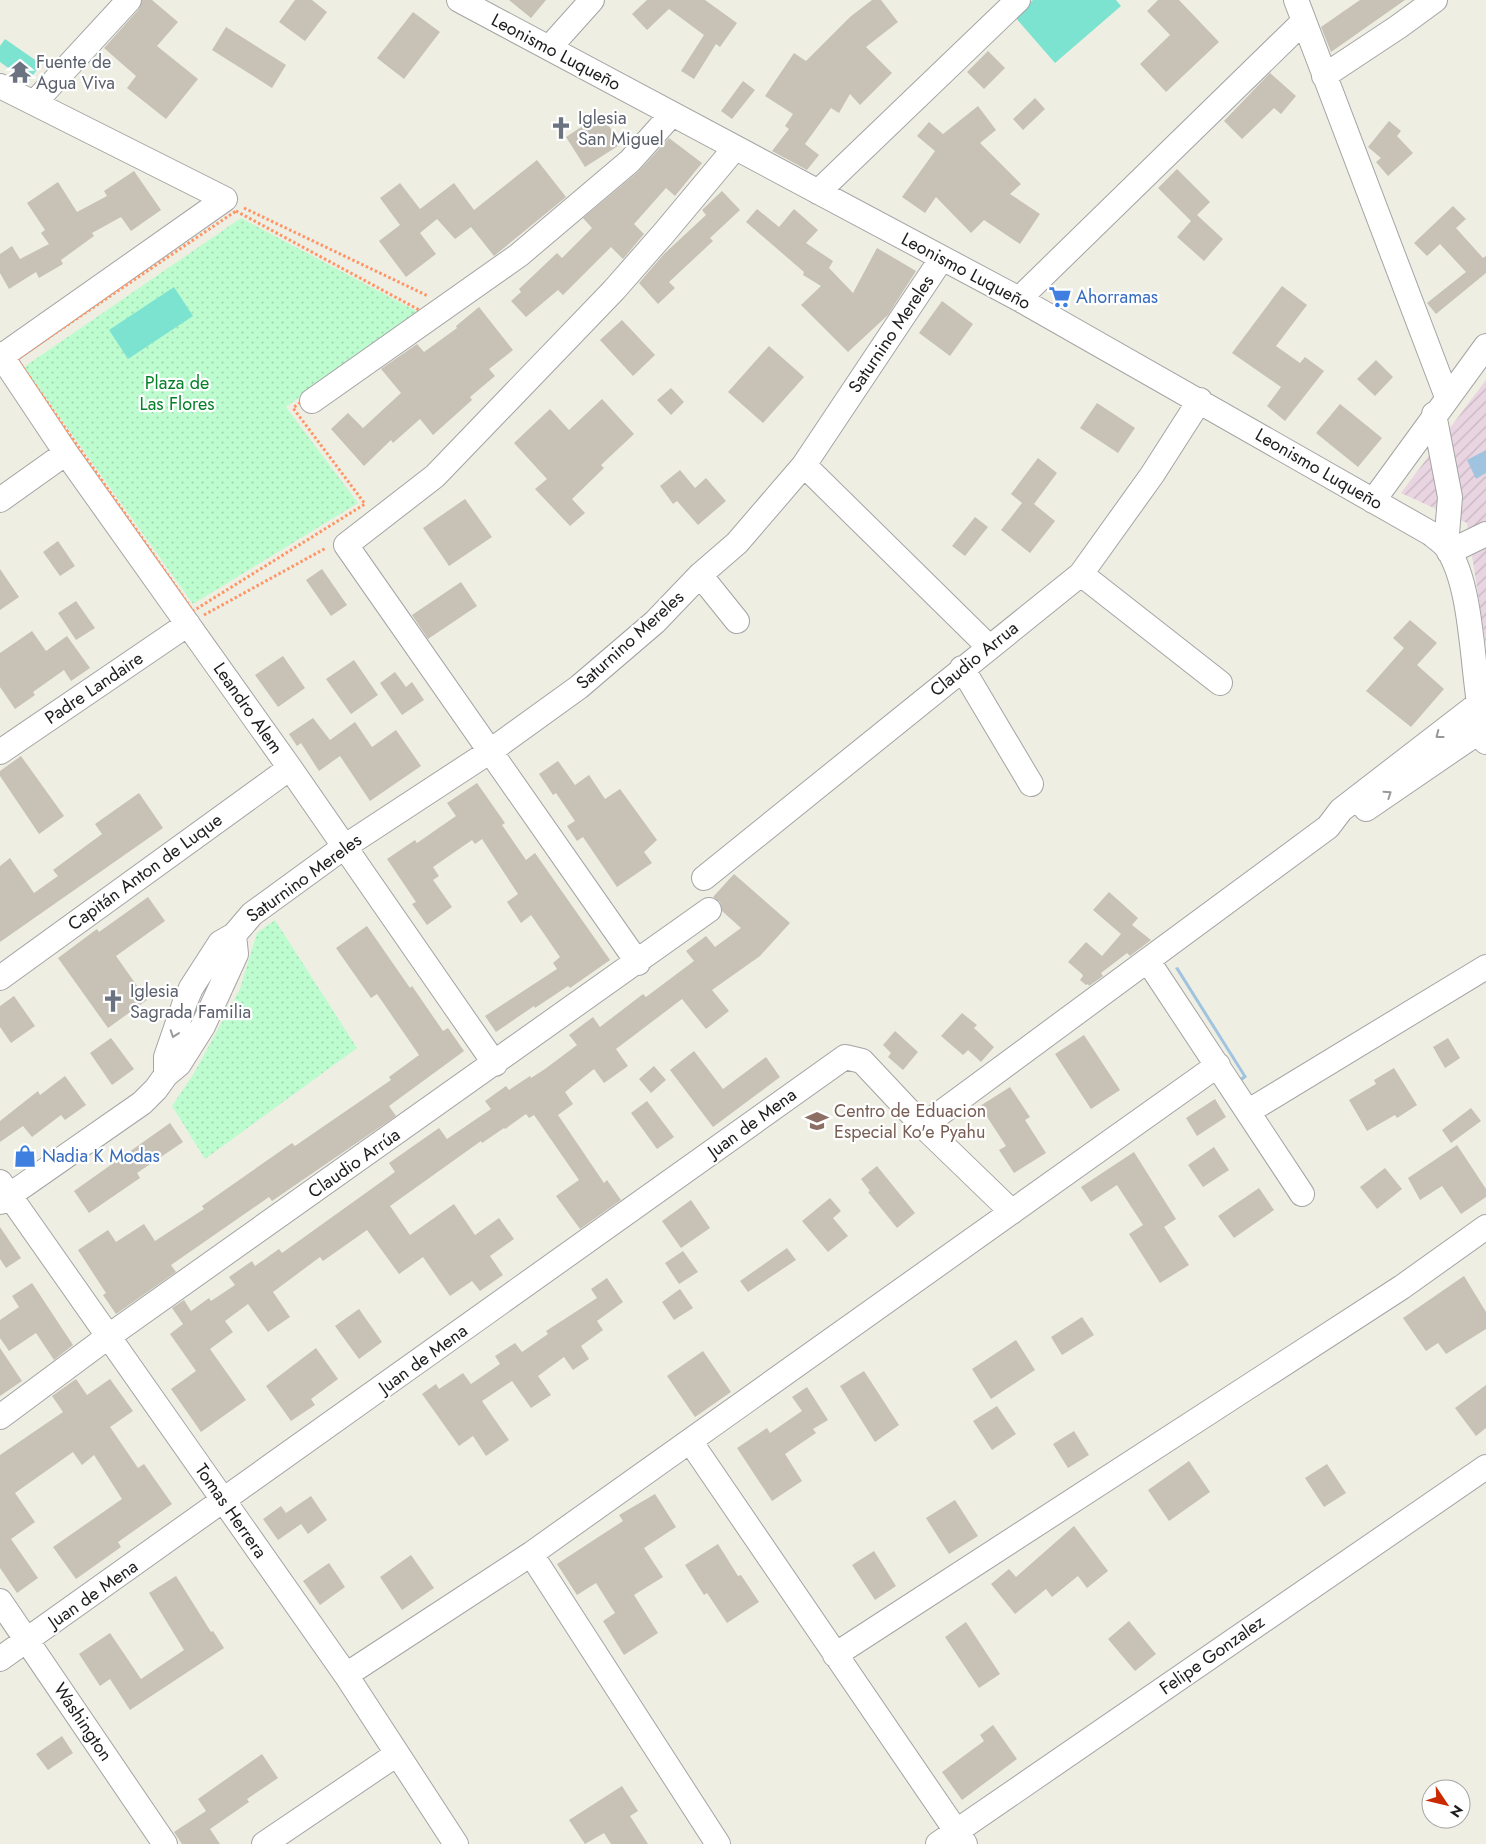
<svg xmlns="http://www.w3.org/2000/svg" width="1486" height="1844" font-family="Jost,sans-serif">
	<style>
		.industrial { fill: url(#industrial-furrows) }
		.park { fill: url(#park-dots) }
		.pitch { fill: #7ce3d1 }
		.water { fill: #a0c4df }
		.building { fill: #c7c1b6 }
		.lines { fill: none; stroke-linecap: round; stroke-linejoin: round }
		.minor-casing { stroke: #a4a4a4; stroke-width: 26 }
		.path { stroke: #ff9464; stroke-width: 3; stroke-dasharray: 2.5 2.5; stroke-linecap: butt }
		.minor { stroke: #fff; stroke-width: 24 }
		.oneway { stroke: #999 }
		.labels { text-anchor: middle; stroke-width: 4.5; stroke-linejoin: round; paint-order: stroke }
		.street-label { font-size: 18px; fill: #1d1d1d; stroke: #fff }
		.worship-label { font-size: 18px; fill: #5b616d; stroke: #fff; text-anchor: start }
		.shop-label { font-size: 18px; fill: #366cbe; stroke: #fff; text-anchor: start }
		.park-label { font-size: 18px; fill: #058129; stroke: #fff }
		.education-label { font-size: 18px; fill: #785e54; stroke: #fff; text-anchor: start }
	</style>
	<defs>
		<pattern id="industrial-furrows" width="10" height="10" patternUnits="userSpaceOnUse" patternTransform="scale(1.25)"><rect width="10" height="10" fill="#e9d4e1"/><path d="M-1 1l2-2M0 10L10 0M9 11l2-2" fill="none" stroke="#c7b6c1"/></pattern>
		<pattern id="park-dots" width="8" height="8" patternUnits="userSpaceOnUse" patternTransform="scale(1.25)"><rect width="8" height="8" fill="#bdfccf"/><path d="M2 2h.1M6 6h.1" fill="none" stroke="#a2d8b1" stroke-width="1.8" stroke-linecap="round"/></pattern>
	</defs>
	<rect width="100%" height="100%" fill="#efeee3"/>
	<path class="industrial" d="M1486,380v266l-19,-123 -66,-30z"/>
	<path class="park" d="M241,218l177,94 -132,95 72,96 -165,101 -169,-237z
		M275,920l82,128 -152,111 -33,-53 21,-31 47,-86 17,-56z"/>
	<path class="pitch" d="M1033,0h83l5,6 -66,57 -41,-47z
		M5,39l36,25 -13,18 -28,-20v-16z
		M174,287l19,29 -65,43 -19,-29z"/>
	<path class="water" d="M1486,450v23l-10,6 -9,-19z
		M1178,967l69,110 -8,6 -2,-3 6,-4 -68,-108z"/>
	<path class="building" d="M142,0h10l26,22 -21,24 41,33 -32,40 -39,-31 9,-12 -32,-28 35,-39z
		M295,0h17l15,12 -22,29 -26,-19z
		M509,0h37l-15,18z
		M647,0h58l32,23 -17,24 -4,-3 -22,35 -13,-8 23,-36 -35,-26 -22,21 -15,-16z
		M872,0h9l17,22 -32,25 26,26 -32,32 -10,-11 -11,19 -8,-5 -26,36 14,11 -12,15 -35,-19 17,-22 -4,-3 8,-12 -28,-18 29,-43 12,8 44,-44z
		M1158,0h21l40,42 -53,50 -26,-28 30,-29 -23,-24z
		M1360,0h45l-74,52 -10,-25z
		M413,12l27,20 -36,47 -27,-21z
		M226,27l60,38 -14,23 -60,-38z
		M988,51l17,17 -21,21 -17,-17z
		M1270,73l26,23 -15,18 -7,-6 -32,31 -18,-18z
		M743,81l12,9 -23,29 -11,-8z
		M1035,98l10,11 -22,21 -10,-11z
		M978,106l18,24 -16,13 41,41 -11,10 30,20 -20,30 -36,-24 -13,13 -35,-36 -11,16 -23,-16 33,-46 -18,-15 12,-14 14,12z
		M601,114l20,30 -36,23 -19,-30z
		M1389,121l12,10 -4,5 16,17 -25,23 -12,-14 5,-4 -13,-11z
		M669,138l33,25 -27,33 -9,-8 -32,36 10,10 -21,25 -12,-12 -48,48 -5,-5 -32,27 -15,-16 10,-9 -2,-3 38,-36 5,5 30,-30 -9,-10 56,-47z
		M537,160l29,37 -72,59 -23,-29 -16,12 -18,-20 -17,14 16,21 -30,23 -27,-36 21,-16 -20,-27 20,-15 20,26 34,-26 20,27z
		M1177,169l33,33 -13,13 26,24 -19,22 -27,-24 14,-16 -33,-33z
		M134,171l27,39 -30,21 -10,-14 -29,16 2,3 -33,24 2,4 -24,14 -3,-6 -27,17 -9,-16v-19l12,-8 8,13 29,-15 -8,-11 4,-3 -18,-27 31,-21 19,30 30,-16 -3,-5z
		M722,191l18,19 -30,28 3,3 -44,41 6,6 -17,16 -19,-21 25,-29 42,-39 -4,-5z
		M1453,206l13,13 -10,9 27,30 3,-2v17l-50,41 -9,-11 39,-31 -26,-28 -13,12 -13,-13z
		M757,209l22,18 15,-18 24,21 -12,13 27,18 -4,7 24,25 24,-45 39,23 -28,44 -40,37 -47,-47 20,-19 -18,-11 1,-3 -58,-50z
		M1282,286l25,19 -31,41 24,17 5,-6 19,14 -39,50 -18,-15 14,-19 -49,-34z
		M942,301l31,23 -23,32 -31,-23z
		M479,307l34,43 -24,19 6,7 -25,21 2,3 -39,35 -13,-16 -27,24 -2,-3 -27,26 -33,-37 17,-16 15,15 38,-35 -20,-24 36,-25 7,8 33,-24 -1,-2z
		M622,320l33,35 -22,21 -33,-36z
		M769,346l35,31 -41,46 -35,-31z
		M1376,360l17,17 -18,19 -18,-17z
		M671,388l13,14 -13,13 -14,-15z
		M602,399l32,35 -33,31 3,3 -32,31 13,14 -15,13 -35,-37 12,-10 -33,-36 36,-34 19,21z
		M1097,403l38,25 -17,25 -38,-25z
		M1340,404l42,34 -24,29 -42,-34z
		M1038,458l19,15 -23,31 21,17 -25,32 -29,-23 21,-27 -11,-9z
		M680,470l15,18 11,-10 20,23 -28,24 -21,-24 -4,3 -13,-18z
		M465,499l27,38 -43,29 -26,-38z
		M975,517l13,10 -23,29 -13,-10z
		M58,541l17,25 -15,10 -17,-24z
		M0,569l19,28 -19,13z
		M322,569l25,36 -16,11 -25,-36z
		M461,582l16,24 -49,33 -16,-24z
		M76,601l19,27 -19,12 -18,-27z
		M1410,620l27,23 -20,22 27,24 -33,38 -45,-36 38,-43 -11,-10z
		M32,631l14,20 21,-15 23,32 -19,13 -7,-11 -31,22 2,3 -20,14 -15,-22v-34z
		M283,656l22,32 -27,19 -23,-32z
		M354,660l24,35 -27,19 -25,-35z
		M395,672l11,15 6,-5 12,18 -22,15 -22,-32z
		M313,718l17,22 25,-18 17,25 24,-17 25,36 -51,35 -30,-45 -21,15 -18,-28 -4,3 -8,-12z
		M21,756l43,60 -25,18 -39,-58v-5z
		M558,761l17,24 14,-10 16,24 15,-10 37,51 -13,12 8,11 -35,24 -34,-50 -6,4 -10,-15 8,-5 -19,-28 -3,2 -14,-21z
		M477,783l28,40 -3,2 24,35 9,-7 75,107 -40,28 -2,-2 -33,22 -1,-2 -38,26 -11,-16 72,-47 -4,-6 7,-6 -29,-42 -10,8 -14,-21 11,-8 -36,-55 -7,5 -3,-4 -39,27 6,9 -6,4 19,27 -25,18 -15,-21 4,-2 -29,-43 28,-19 2,3 39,-27 -9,-13z
		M139,793l24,35 -163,114v-76l10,-8 24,35 24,-17 -5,-6 49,-36 -7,-10z
		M734,874l56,49 -30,33 -48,34 17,21 -23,18 -24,-30 -66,50 12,17 -24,17 -10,-14 -29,23 8,12 -15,11 46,68 3,-3 14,20 -41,29 -24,-33 23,-16 -45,-65 -5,3 -3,-4 -21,15 -1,-1 -22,15 -1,-2 -91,65 20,29 44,-31 21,31 24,-17 15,21 -24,17 13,19 -23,16 -8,-10 -22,15 -27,-39 -24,17 -32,-44 -44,31 -3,-4 -47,35 17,25 -22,15 -20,-28 -23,17 8,11 -23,17 36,51 -45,32 -30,-43 25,-18 -26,-37 13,-10 -11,-16 12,-8 7,11 18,-13 2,3 24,-16 -6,-8 23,-16 3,5 24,-17 3,4 113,-81 -6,-9 50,-35 8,11 44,-30 -6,-8 21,-15 3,4 21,-14 1,2 14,-9 32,-24 -8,-10 24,-18 7,10 43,-33 3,3 48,-36 -8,-10 20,-15 9,11 26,-19 -19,-17 -2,-9 -7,-5z
		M1109,892l29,26 -6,7 19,15 -21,16 -3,-3 -26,20 2,3 -14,10 -1,-2 -2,1 -6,-5 3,-4 -1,-2 -14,-12 18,-20 16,14 19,-22 -28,-24z
		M148,897l17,24 -49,35 31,44 -39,28 -50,-70 39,-29 2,3z
		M367,926l43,62 2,-2 31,45 5,-3 16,23 -75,55 7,10 -124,85 -3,-4 -98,68 5,7 -60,42 -13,-19 3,-2 -28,-43 30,-20 8,12 28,-18 11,17 49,-32 -2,-3 90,-63 3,3 96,-66 -2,-3 30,-22 -42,-61 -6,4 -35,-50z
		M14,996l21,30 -24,17 -11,-16v-21z
		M962,1013l15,12 -3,3 20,19 -13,15 -13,-12 -5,5 -22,-19z
		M895,1031l23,21 -15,18 -15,-13 3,-4 -8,-8z
		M1084,1035l36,55 -29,19 -36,-55z
		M111,1038l23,31 -22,16 -22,-32z
		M1448,1038l12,20 -15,10 -12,-21z
		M694,1051l29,38 43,-32 14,20 -67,50 -43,-57z
		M654,1066l12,14 -15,13 -12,-14z
		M1394,1068l23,37 -20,13 -2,-3 -28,16 -18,-31 27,-16 -2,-4z
		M65,1076l21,29 -21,15 -4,-5 -29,22 -9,-11 -23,16v-21l38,-30 2,4z
		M1010,1087l20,30 -5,3 21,33 -32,20 -15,-23 7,-4 -26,-40z
		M1215,1099l11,18 -29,19 -11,-18z
		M647,1101l27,36 -17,12 -26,-36z
		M1471,1108l10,13 -30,22 -9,-13z
		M170,1123l13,19 -46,31 3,5 -51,35 -15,-22z
		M1457,1145l29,44v8l-25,17 -19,-28 -22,14 -12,-22z
		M1214,1147l15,23 -26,17 -15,-22z
		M1134,1152l42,67 -12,8 25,38 -29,18 -31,-49 14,-9 -26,-40 -26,17 -10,-15z
		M877,1166l38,47 -18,15 -29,-36 2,-1 -9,-12z
		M1385,1168l17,21 -25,20 -17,-22z
		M1259,1188l15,22 -40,28 -16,-22z
		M830,1198l11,13 -8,7 15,18 -20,16 -26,-31z
		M691,1200l19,28 -29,20 -19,-27z
		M0,1227l21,31 -15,10 -6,-9z
		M787,1248l9,12 -48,32 -8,-11z
		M683,1251l15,21 -19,12 -14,-21z
		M1464,1276l22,36v17l-40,25 -8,-11 -12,8 -23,-33z
		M607,1278l16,24 -26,19 6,9 -22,16 8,13 -16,11 -9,-13 -26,19 13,19 -20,13 -19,-27 -30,20 27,39 -23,16 -13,-20 -14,10 -37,-52 14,-10 3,5 24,-16 8,11 29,-20 -5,-8 20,-13 7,9 26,-18 -2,-3 51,-33 -6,-9z
		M32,1283l41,62 -19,15 -18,-27 -27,18 -9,-13v-18l19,-13 -7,-11z
		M680,1289l13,19 -19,12 -12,-18z
		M359,1309l23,33 -23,17 -24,-33z
		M1082,1317l12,18 -32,20 -11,-18z
		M1016,1340l19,30 -44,29 -19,-30z
		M0,1348l22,33 -22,15z
		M316,1348l22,31 -27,20 4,6 -24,16 -25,-35z
		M703,1351l28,41 -36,25 -28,-41z
		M864,1371l35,54 -24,17 -35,-56z
		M76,1379l11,16 23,-16 23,32 -23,16 28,41 6,-4 28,40 -54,38 3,5 -45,32 -23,-32 69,-48 -28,-44 -12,10 -9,-13 -58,41 20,29 -24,17 27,39 -21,15 -17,-25v-113l63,-43 -11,-16z
		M1486,1385v43l-10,8 -21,-28z
		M807,1387l21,33 -15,9 3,4 -31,21 17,27 -30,20 -35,-53 30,-20 3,5 32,-22 -10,-14z
		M997,1406l19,28 -24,16 -19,-29z
		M1074,1431l15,24 -21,13 -15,-24z
		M1189,1461l21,31 -41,29 -21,-31z
		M1327,1464l19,29 -22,14 -19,-29z
		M655,1494l21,33 -32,21 19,29 -29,18 24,38 -34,22 -21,-34 12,-8 -19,-30 -19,12 -20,-31 66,-43 -4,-6z
		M311,1496l16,24 -19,14 -7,-10 -23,16 -15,-21 18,-13 5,7z
		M955,1500l23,36 -29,18 -23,-36z
		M1074,1526l34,45 -21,17 -9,-12 -26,21 -6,-8 -31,25 -24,-30 18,-15 7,8z
		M718,1544l20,32 3,-1 18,27 -32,21 -20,-30 -3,2 -19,-30z
		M874,1551l22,35 -21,14 -23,-35z
		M411,1555l23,33 -32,22 -22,-33z
		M329,1563l16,24 -25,18 -17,-24z
		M176,1576l35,56 2,-1 11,17 -94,62 -20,-31 -10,7 -21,-32 31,-21 31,46 43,-29 -35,-57z
		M1129,1621l27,33 -21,17 -27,-32z
		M966,1622l34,52 -21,14 -34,-51z
		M993,1725l24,34 -55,41 -20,-28 42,-31 -4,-6z
		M62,1736l11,17 -25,17 -12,-16z
		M262,1754l16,24 -31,21 2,3 -39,27 10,15h-38l-8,-12 32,-21 -8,-12z
		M622,1786l16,25 -8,5 18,28h-37l-7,-11 -19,11 -16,-24z"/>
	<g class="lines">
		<defs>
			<path id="minor" d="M459,0l560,299 411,234c5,4 13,9 17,15 29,43 24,139 39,194
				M1296,0l151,397
				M549,48l43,-48
				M1324,76l74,-49 37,-27
				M0,86l225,113 -223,157
				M35,102l94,-102
				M818,192l200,-192
				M1019,299l284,-277
				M0,354l66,99 224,315 205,296
				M312,401l207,-146 111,-94 42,-47
				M1434,414l16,83 -4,49
				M804,465l185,182
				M0,500l66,-47
				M1373,501l113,-155
				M1449,552l37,-18
				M1081,574l139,109
				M700,575l37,46
				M962,668l69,116
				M0,752l188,-128
				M1366,809l117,-80
				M704,878l377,-304 71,-99 48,-75
				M1148,961l154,233
				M638,963l-292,-418 89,-69 179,-186 50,-57 71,-85
				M0,978l290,-210
				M166,1075v-18l19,-55 6,-14 29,-45 14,-8 18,-21 92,-67 145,-95 90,-65 76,-65 45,-47 37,-32 67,-78 138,-207
				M1249,1111l237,-144
				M923,1126l405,-299 13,-17 136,-105
				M0,1182l346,493 110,169
				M0,1202l142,-99 14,-14 10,-14 13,-11 24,-38 33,-72 -2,-19
				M0,1417l109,-81 600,-426
				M690,1441l275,403
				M531,1554l187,290
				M0,1601l165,243
				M835,1655l567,-368 84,-60
				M0,1659l845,-602 17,4 61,65 89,86
				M346,1675l185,-121 687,-489
				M264,1844l133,-90
				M938,1844l548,-377"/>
		</defs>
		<use href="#minor" class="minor-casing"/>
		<path class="path" d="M244,208l184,88
			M236,211l187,101 -130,96 72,96 -172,107 -176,-252z
			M204,615l122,-67"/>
		<use href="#minor" class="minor"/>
	</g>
	<defs><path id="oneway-chevron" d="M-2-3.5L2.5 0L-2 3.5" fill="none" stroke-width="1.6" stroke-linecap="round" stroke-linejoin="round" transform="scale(1.25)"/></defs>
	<g class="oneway">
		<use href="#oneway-chevron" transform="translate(1439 735) rotate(143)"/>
		<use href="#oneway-chevron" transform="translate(1388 794) rotate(-34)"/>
		<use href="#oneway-chevron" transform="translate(174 1034) rotate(109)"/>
	</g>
	<defs>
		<symbol id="temple-bare" viewBox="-9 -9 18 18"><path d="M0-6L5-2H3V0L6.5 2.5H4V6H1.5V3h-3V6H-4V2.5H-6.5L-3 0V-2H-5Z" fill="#6b7280" stroke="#fff" stroke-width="2.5" paint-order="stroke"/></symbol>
		<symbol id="church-bare" viewBox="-9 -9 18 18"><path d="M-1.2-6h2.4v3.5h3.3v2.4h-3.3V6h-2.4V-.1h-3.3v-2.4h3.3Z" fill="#6b7280" stroke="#fff" stroke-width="2.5" paint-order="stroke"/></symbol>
		<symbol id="supermarket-bare" viewBox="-9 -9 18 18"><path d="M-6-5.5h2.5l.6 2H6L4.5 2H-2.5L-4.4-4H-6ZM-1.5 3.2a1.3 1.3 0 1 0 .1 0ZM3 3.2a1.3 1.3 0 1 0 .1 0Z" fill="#3f7fe0" stroke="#fff" stroke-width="2.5" paint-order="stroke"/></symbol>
		<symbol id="school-bare" viewBox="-9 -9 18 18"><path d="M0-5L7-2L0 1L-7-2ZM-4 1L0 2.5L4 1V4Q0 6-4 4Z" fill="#8d6e63" stroke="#fff" stroke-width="2.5" paint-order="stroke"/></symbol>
		<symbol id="shop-bare" viewBox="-9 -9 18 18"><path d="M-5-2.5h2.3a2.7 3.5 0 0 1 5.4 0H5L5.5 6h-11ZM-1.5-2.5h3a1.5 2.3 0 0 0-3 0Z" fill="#3f7fe0" stroke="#fff" stroke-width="2.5" paint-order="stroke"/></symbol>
	</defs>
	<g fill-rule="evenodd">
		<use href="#temple-bare" x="4" y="56" width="32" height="32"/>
		<use href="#church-bare" x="545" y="112" width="32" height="32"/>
		<use href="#supermarket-bare" x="1044" y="281" width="32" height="32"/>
		<use href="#church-bare" x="97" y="985" width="32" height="32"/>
		<use href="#school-bare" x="801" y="1105" width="32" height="32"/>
		<use href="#shop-bare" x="9" y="1140" width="32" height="32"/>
	</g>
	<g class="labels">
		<g class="street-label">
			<text transform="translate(556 52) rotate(28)" y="6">Leonismo Luqueño</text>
			<text transform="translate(966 271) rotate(28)" y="6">Leonismo Luqueño</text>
			<text transform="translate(891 334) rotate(-56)" y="6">Saturnino Mereles</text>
			<text transform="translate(1319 469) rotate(30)" y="6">Leonismo Luqueño</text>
			<text transform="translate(630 640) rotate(-42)" y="6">Saturnino Mereles</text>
			<text transform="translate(974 659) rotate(-39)" y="6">Claudio Arrua</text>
			<text transform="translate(94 688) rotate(-34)" y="6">Padre Landaire</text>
			<text transform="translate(248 708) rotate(55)" y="6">Leandro Alem</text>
			<text transform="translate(145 872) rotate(-36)" y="6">Capitán Anton de Luque</text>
			<text transform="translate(304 878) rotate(-36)" y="6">Saturnino Mereles</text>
			<text transform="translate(752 1123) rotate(-36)" y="6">Juan de Mena</text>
			<text transform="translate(354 1163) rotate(-35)" y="6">Claudio Arrúa</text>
			<text transform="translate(423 1359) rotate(-36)" y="6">Juan de Mena</text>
			<text transform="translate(231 1511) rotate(55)" y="6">Tomas Herrera</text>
			<text transform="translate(93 1594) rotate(-35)" y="6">Juan de Mena</text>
			<text transform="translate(1212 1655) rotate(-35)" y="6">Felipe Gonzalez</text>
			<text transform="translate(83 1722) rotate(56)" y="6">Washington</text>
		</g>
		<g class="worship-label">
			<text x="36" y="68">Fuente de<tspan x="36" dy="21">Agua Viva</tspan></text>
			<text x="578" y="124">Iglesia<tspan x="578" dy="21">San Miguel</tspan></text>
			<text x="130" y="997">Iglesia<tspan x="130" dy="21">Sagrada Familia</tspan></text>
		</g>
		<g class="shop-label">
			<text x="1076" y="303">Ahorramas</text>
			<text x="42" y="1162">Nadia K Modas</text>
		</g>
		<g class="park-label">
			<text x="177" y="389">Plaza de<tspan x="177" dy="21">Las Flores</tspan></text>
		</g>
		<g class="education-label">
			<text x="834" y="1117">Centro de Eduacion<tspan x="834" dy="21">Especial Ko'e Pyahu</tspan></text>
		</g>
	</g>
	<g transform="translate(1446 1804) rotate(125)"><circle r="24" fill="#ffffff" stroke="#a5a5a5"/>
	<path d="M0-4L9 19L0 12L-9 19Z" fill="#cb2a00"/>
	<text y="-8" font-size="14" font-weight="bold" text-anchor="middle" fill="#1d1d1d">N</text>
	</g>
</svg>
